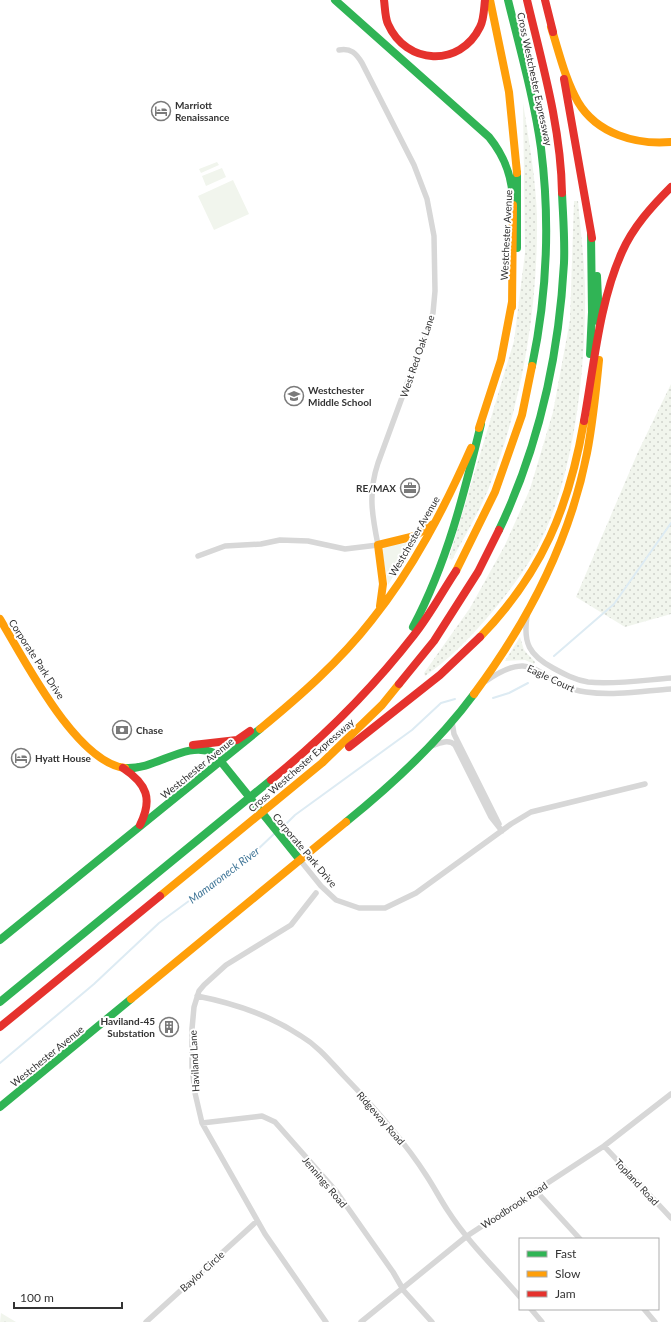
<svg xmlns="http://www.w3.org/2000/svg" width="671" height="1322" font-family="Lato,sans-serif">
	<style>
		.grass { fill: url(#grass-dots) }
		.forest { fill: url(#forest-firs) }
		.green { fill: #f1f5ed }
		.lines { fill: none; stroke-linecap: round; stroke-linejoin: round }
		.stream { stroke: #ddebf3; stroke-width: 2 }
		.street { stroke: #d7d7d7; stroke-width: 5.5 }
		.fast { stroke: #30b455; stroke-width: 8 }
		.slow { stroke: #ff9f0a; stroke-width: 8 }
		.jam { stroke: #e5322d; stroke-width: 8 }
		.labels { text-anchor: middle; stroke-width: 4; stroke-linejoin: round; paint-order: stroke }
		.street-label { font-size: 10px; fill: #333; stroke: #fff }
		.poi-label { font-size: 10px; font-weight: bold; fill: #333; stroke: #fff; text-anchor: start }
		.water-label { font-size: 11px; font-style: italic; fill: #3f7597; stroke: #fff }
	</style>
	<defs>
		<pattern id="grass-dots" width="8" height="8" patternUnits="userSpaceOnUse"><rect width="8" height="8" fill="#f1f5ed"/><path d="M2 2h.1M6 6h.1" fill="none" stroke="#cfd2cc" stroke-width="1.8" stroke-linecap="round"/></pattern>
		<pattern id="forest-firs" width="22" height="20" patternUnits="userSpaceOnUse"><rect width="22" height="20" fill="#f1f5ed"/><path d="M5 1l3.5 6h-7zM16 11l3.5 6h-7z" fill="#cfd2cc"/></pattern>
	</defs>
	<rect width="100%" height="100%" fill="#fff"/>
	<path class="grass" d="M523,103c6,38 13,77 14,114 1,92 -15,187 -49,273 -10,24 -24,47 -36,70l-3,-2 65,-217 11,-88z
		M574,201h4c3,35 8,71 7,106 -1,78 -13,182 -53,250 -13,22 -29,42 -45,61 -18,21 -39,42 -62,58l-1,-3 46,-65 35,-63 25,-56 23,-77 17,-92z
		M671,384v230l-46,13 -49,-30 62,-145z
		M520,637l4,13 11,12 -1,2 -9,-4 -20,1z"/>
	<path class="forest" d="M1,1313l15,9h-16z"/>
	<path class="green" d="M217,162l2,3 -18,8 -2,-4z
		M222,168l4,9 -20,9 -4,-10z
		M233,180l16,34 -35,16 -16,-34z
		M414,542l-26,43 -6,-34 3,-5z"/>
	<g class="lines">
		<path class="stream" d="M554,656l60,-52 57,-81
			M493,698l16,-5 19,-10
			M279,831l16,-16 117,-85 29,-27 14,-4
			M0,1063l94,-79 65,-61 95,-70 21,-20"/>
		<path class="street" d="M198,556l27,-10 36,-2 19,-4 28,1 37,8 33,-4c-6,-30 -10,-52 0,-82l55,-150 2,-22 -1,-55 -7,-37 -13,-34 -52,-102c-6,-10 -11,-15 -23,-13
			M527,616c-4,27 2,39 26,52 11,6 22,12 35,14 25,3 57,-2 83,-4
			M486,681c53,-37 51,5 100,11 28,4 57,-1 85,-3
			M452,722l2,12 45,90
			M431,746c8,-2 17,-8 24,-1l36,72 11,14
			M300,860l21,26 15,14 23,8h26l31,-15 95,-69 20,-12 114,-28
			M316,893l-25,32 -65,40 -22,20 -5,6 -5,16 -2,22v38l3,26 7,30 63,111 61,88
			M197,996c36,7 74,20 104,40 17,10 29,25 42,39 30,31 60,64 83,100 8,12 14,24 22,36 20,31 48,58 72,86
			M202,1123l60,-7 13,6 61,69 57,81 11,19 28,31
			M604,1146l67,72
			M536,1191l44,48
			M531,1309l11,13
			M644,1309l11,13
			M146,1322l111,-101
			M361,1322l106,-86 137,-90 67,-52"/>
		<path class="fast" d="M335,0l154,137c17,21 24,42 24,68
			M508,0c12,49 26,98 33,148 9,72 6,147 -9,218
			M517,173v75
			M597,276l2,46
			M590,354l2,-42 -1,-78
			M499,530c40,-84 60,-175 65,-267 1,-24 -1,-47 -2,-70
			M413,627c34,-64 51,-133 68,-203
			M125,768c32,2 60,-28 89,-15l86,107
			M346,822c47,-38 92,-79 128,-128
			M0,940l260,-211
			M0,1002l271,-222
			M0,1107l131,-108"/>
		<path class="slow" d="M490,0l19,92 8,81
			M551,27c8,25 14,52 27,75 19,32 58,43 93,40
			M512,307l1,-102
			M479,428l22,-68 11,-58
			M456,571l39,-79 27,-77 10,-49
			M380,606l3,-22 -5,-39 37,-9 18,-12
			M0,619c24,40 76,143 125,149
			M480,637c62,-64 89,-129 104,-216
			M474,694c53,-71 96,-154 113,-241 6,-31 9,-62 12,-93
			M260,729c40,-33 79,-67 111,-108 42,-52 73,-112 100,-173
			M160,896l162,-133 60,-58 17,-21
			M131,999l215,-177"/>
		<path class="jam" d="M384,0c1,7 1,18 4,24 18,41 72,44 92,3 4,-7 4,-19 5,-27
			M527,0c15,63 34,127 35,193
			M545,0l8,32
			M564,79l28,159
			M584,421c10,-55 15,-118 38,-169 11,-25 30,-46 49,-65
			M399,684l35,-43 44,-69 21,-42
			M193,745l44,-5 13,-9
			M349,747l91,-72 40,-38
			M123,768c24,16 30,31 17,57
			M271,780c53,-43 101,-91 143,-145 16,-20 28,-43 42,-64
			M0,1027l160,-131"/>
	</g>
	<defs>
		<symbol id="hotel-ring" viewBox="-11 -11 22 22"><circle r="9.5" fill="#fff" stroke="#7a7a7a" stroke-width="1.5"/><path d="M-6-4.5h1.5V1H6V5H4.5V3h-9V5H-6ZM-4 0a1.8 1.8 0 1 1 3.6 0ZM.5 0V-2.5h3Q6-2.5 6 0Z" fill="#7a7a7a"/></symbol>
		<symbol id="school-ring" viewBox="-11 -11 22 22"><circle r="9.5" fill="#fff" stroke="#7a7a7a" stroke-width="1.5"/><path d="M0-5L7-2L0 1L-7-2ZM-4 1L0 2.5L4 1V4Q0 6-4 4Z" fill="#7a7a7a"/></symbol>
		<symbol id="office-ring" viewBox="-11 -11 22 22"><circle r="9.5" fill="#fff" stroke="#7a7a7a" stroke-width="1.5"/><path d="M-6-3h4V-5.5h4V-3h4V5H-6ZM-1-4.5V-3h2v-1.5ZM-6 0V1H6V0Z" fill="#7a7a7a"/></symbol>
		<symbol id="bank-ring" viewBox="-11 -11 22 22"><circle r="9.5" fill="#fff" stroke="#7a7a7a" stroke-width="1.5"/><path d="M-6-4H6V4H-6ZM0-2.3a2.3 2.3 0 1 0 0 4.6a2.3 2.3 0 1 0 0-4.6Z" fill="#7a7a7a"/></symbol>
		<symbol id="building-ring" viewBox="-11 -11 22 22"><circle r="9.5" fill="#fff" stroke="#7a7a7a" stroke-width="1.5"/><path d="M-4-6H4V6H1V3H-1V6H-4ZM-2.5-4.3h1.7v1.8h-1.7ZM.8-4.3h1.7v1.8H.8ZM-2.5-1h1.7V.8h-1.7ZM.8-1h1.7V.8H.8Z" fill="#7a7a7a"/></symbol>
	</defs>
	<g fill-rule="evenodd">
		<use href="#hotel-ring" x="150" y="100" width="22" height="22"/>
		<use href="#school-ring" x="283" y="385" width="22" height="22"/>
		<use href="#office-ring" x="399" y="477" width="22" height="22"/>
		<use href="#bank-ring" x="111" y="719" width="22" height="22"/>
		<use href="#hotel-ring" x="10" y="747" width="22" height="22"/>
		<use href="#building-ring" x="158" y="1016" width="22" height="22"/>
	</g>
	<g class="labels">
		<g class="street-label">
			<text transform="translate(535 79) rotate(78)" y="4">Cross Westchester Expressway</text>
			<text transform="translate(506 235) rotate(-87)" y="4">Westchester Avenue</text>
			<text transform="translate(417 356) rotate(-71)" y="4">West Red Oak Lane</text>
			<text transform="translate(414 536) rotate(-60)" y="4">Westchester Avenue</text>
			<text transform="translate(37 659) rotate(57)" y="4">Corporate Park Drive</text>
			<text transform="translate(551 678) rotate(25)" y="4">Eagle Court</text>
			<text transform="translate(301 765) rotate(-41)" y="4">Cross Westchester Expressway</text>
			<text transform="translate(197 768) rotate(-39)" y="4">Westchester Avenue</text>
			<text transform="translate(305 850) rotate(50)" y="4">Corporate Park Drive</text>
			<text transform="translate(47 1056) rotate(-39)" y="4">Westchester Avenue</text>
			<text transform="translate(194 1061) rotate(-93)" y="4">Haviland Lane</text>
			<text transform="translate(381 1118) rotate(49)" y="4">Ridgeway Road</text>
			<text transform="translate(325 1182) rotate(50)" y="4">Jennings Road</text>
			<text transform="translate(637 1182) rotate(47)" y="4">Topland Road</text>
			<text transform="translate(514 1205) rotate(-33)" y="4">Woodbrook Road</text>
			<text transform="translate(202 1271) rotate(-42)" y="4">Baylor Circle</text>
		</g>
		<g class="poi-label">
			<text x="175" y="109">Marriott<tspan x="175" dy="12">Renaissance</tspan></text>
			<text x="308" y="394">Westchester<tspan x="308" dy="12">Middle School</tspan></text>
			<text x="396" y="492" text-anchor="end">RE/MAX</text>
			<text x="136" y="734">Chase</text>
			<text x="35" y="762">Hyatt House</text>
			<text x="155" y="1025" text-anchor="end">Haviland-45<tspan x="155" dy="12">Substation</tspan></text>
		</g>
		<g class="water-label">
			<text transform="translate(224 875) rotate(-37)" y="4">Mamaroneck River</text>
		</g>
	</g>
	<rect x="519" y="1238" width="140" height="72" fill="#ffffff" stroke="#adadad"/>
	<rect x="527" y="1251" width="20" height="6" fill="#30b455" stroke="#adadad"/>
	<text x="555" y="1258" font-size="12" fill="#333333">Fast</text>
	<rect x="527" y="1271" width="20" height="6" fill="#ff9f0a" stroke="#adadad"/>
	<text x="555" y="1278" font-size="12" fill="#333333">Slow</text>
	<rect x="527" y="1291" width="20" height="6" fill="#e5322d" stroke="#adadad"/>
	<text x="555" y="1298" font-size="12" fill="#333333">Jam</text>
	<path d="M14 1302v6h108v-6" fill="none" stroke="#333333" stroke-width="2"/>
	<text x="20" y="1302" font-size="12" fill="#333333" stroke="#ffffff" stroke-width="3" paint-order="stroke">100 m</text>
</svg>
